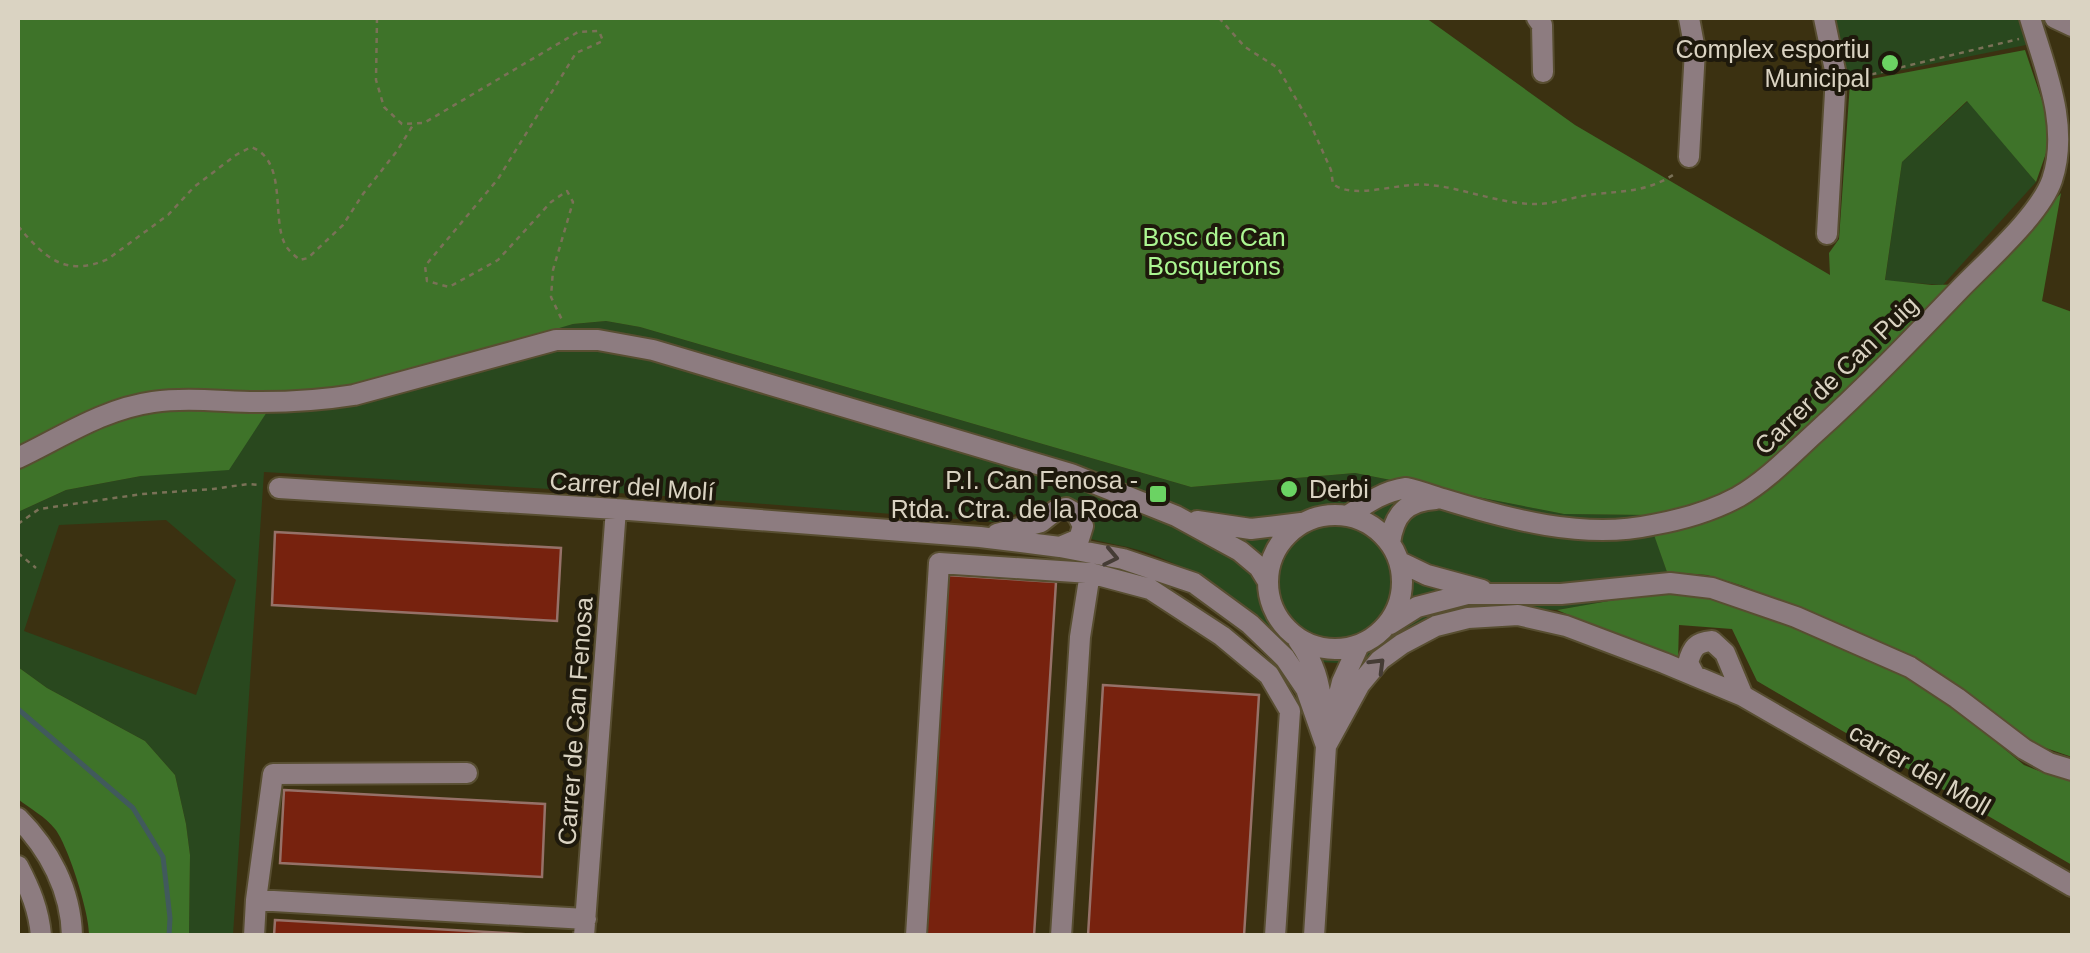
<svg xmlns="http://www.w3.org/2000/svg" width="2090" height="953" font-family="Arial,sans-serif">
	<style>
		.green { fill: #29481e; fill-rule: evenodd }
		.forest { fill: #3e7329 }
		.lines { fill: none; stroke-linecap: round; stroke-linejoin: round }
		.stream { stroke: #415a5c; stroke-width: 5 }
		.building { fill: #77220e; stroke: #967168; stroke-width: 2.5 }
		.minor-casing { stroke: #584e31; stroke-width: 24 }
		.path { stroke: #7a7157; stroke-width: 2.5; stroke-dasharray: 5 5; stroke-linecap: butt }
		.minor { stroke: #8d7c80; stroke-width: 20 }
		.oneway { stroke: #453c35 }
		.poi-dot { fill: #6bd363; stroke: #1e190c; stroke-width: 4 }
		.labels { text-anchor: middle; stroke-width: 8; stroke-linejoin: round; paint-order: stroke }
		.poi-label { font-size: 25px; fill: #dad3c2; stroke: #1e190c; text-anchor: end }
		.park-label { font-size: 25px; fill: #acf792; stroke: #1e190c }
		.street-label { font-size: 25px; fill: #dad3c2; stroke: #1e190c }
	</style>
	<rect width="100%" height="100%" fill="#3b3111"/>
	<path class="green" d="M1834,18h184l8,27 -179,36z
		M1968,101l68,81 -93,103 -58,-4 17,-119z
		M606,321l34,6 551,160 164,-14 209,41 84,1 19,57 -1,19 -109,19 -70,-3 -48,4 -49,28 -31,25 -60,-3c-41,-48 -93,-88 -154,-109 -17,-6 -36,-8 -54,-13v-28l-31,-14 -66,25 -343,-27 -387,-23 -31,463 -44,1 1,-81 -4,-31 -11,-49 -30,-34 -98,-53 -29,-21v-155l48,-22 75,-14 137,-81 103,-15 157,-47 35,-9zM166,520l70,60 -40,115 -172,-64 35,-106z"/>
	<path class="forest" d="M18,18h1408l149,107 255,150 -1,-22 10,-14 11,-156 175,-33 28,83 -17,49 -69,-81 -65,61 -17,118 47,5 47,-1 82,-91 -19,108 30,11v445l-35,-12 -66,-50 -77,-47 -151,-62 -36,-11 -40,-3 -20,-57 -83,-1 -209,-41 -164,14 -551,-160 -34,-6 -33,3 -192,56 -60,12 -43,3 -49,75 -88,6 -75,14 -48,22z
		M1666,591l48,7 76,27 87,36 45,23 24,17 78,64 23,9 25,5v86l-315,-184 -25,-52 -53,-4 -1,36 -121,-51z
		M18,667l29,21 98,53 30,34 11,49 4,31 -1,80h-100c1,-20 -21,-90 -34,-106 -9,-12 -26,-21 -37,-30z"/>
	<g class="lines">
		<path class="stream" d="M18,709l115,99 30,49 7,61 -1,18"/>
	</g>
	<path class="building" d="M275,532l286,16 -4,73 -285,-16z
		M947,575l109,7 -22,354h-110z
		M1103,685l156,10 -15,241h-156z
		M284,790l261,14 -3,73 -262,-14z
		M275,920l264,15 -265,1z"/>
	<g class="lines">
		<defs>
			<path id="minor" d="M1537,18l5,7 1,47
				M1824,18l12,57 -9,159
				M2055,18l17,8
				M1689,157l6,-107 -6,-32
				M18,458c44,-21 85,-49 135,-56 35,-5 73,0 108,0 32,0 62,-2 93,-7l202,-55h42l55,10 418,124 105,42 64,35 19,16 8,13
				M279,488l337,21 364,28 80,10 63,12 71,24 56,41 35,34 21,31 20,57
				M1268 582a67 67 0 1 1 134 0a67 67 0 1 1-134 0Z
				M1349,515c18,-12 35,-24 57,-27 13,3 24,7 37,11 65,20 141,41 209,26 28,-5 60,-14 86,-28 28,-16 52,-41 76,-63 51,-46 98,-95 145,-144 27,-28 81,-75 93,-110 18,-54 -7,-111 -22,-162
				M1197,521l54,8 50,-6
				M997,534l44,-12 14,-11 11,-3 11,6 6,12 -4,13 -19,8
				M1390,543c4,-29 16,-42 46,-44
				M1400,562l27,13 55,15
				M1390,624l27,-17 50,-13h94l109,-11 42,5 84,29 114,50 47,31 67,51 25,14 23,7
				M1298,640c17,24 21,41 25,70
				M1695,676l-7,-13c4,-15 8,-21 24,-22l13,12 18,43
				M1326,746l34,-62 20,-24 22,-16 34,-18 32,-8 50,-3 48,11 98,37 79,33 329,190
				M18,818c31,31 53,72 54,118
				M18,866c12,23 21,44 23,70
				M256,900l17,-126 194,-1
				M254,936l2,-36 330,19
				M584,936l32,-427
				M916,936l23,-373 151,10
				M1061,936l19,-299 10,-64 60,16 72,47 47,39 21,36 -15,225
				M1314,936l12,-190 16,-64 16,-35"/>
		</defs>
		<use href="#minor" class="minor-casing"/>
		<path class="path" d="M377,18l-1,62 8,27 18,17 22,-1 154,-91 21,-1 4,10 -27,12 -78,126 -73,87 2,15 22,6 49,-27 53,-58 16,-11 6,11 -20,68 -2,27 12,25
			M1219,18l26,29 33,21 32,55 21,47 2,14c22,17 68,-3 97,1 33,3 70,19 105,19 20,0 41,-8 61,-10 30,-3 54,-3 80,-21
			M1852,79l167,-40
			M18,226c26,31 47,52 90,33l60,-44 26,-28 42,-32 15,-8c36,13 21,68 33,95 3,8 10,13 16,18l8,-2 35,-33 20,-31 34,-43 16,-26
			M18,524l21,-15 103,-15 71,-5 35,-5 12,1
			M18,553l18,15"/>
		<use href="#minor" class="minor"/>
	</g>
	<defs><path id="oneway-chevron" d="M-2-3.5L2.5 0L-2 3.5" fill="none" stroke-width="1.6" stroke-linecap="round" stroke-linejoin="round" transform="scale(2.5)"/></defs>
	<g class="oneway">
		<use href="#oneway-chevron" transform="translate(1111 557) rotate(12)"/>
		<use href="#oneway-chevron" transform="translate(1378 665) rotate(-45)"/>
	</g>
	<g class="poi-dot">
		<circle cx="1890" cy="63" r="10"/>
		<circle cx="1289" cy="489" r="10"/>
		<rect x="1148" y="484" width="20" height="20" rx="5"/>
	</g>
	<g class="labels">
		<g class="poi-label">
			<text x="1870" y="58">Complex esportiu<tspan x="1870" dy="29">Municipal</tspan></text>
			<text x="1138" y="489">P.I. Can Fenosa -<tspan x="1138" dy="29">Rtda. Ctra. de la Roca</tspan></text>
			<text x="1309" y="498" text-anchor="start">Derbi</text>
		</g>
		<g class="park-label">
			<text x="1214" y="246">Bosc de Can<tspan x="1214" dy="29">Bosquerons</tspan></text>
		</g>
		<g class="street-label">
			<text transform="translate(1836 375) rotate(-44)" y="9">Carrer de Can Puig</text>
			<text transform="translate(632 486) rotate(4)" y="9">Carrer del Molí</text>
			<text transform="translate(575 721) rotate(-86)" y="9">Carrer de Can Fenosa</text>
			<text transform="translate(1920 769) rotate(30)" y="9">carrer del Moll</text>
		</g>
	</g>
	<rect width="2090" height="953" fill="none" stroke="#dad3c2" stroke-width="40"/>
</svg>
